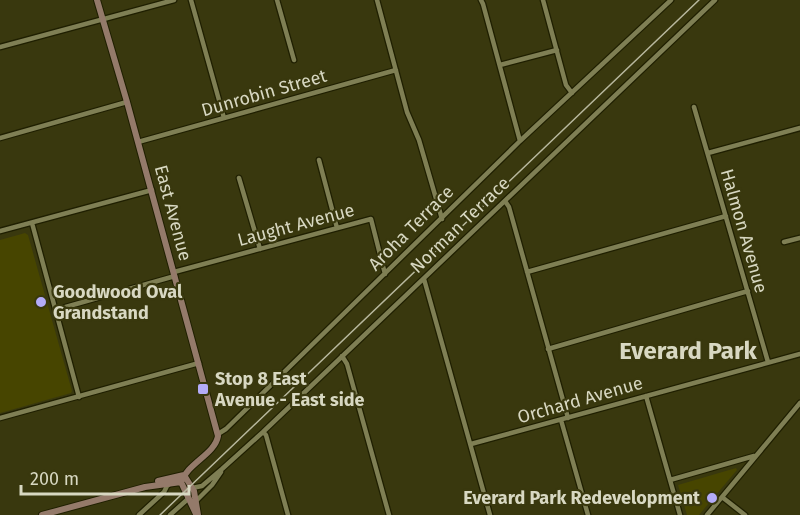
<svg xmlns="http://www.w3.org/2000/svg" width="800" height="515" font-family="'Fira Sans',sans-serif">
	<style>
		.green { fill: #474500 }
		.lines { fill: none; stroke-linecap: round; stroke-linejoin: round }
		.street-casing { stroke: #1f1f01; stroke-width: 7 }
		.secondary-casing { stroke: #1f1f01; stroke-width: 8 }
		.street { stroke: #7f7f54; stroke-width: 4.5 }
		.secondary { stroke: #947a6a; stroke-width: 6 }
		.tram { stroke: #b8b89e; stroke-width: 1.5 }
		.poi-dot { fill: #b4acf9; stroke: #39380e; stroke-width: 2 }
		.labels { text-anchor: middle; stroke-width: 4.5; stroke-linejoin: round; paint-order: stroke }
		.street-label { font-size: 18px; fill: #d8d8c2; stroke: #39380e }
		.poi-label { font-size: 18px; font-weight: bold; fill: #d8d8c2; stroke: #39380e; text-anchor: start }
		.district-label { font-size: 24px; font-weight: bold; fill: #d8d8c2; stroke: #39380e }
	</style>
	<rect width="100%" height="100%" fill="#39380e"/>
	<path class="green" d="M25,233l3,2 44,156 -1,2 -71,20v-173z
		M736,468l1,2 -38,45h-12l-9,-30z"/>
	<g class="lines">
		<defs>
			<path id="street" d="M191,0l33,118
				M277,0l17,60
				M377,0l30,112 12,28 23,79
				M481,0l2,4 37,137
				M543,0l23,85 6,8
				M0,47l174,-47
				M500,65l57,-15
				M694,107l74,255
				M0,138l127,-36
				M138,142l258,-72
				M708,153l92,-25
				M319,160l18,68
				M239,178l21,71
				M505,201l4,6 59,211
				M32,223l47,174
				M0,231l152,-41
				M784,242l16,-4
				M174,272l197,-53 14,55
				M527,272l199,-56
				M424,279l66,236
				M55,310l120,-34
				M548,349l200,-58
				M342,356l5,8 42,151
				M646,396l34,119
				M0,418l199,-55
				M561,420l27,95
				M263,432l3,3 22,80
				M218,434l8,-5 294,-288 151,-141
				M471,444l329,-90
				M670,480l84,-24
				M192,488l10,-2 20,-17 41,-37 452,-432
				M722,497l23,18
				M196,501l16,-16 9,-13
				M139,515l25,-23 3,-6 4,-3
				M170,515l19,-17
				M707,515l93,-112"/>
			<path id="secondary" d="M97,0l30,102 91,334c-3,18 -30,27 -37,46
				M184,475l10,16 4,24
				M158,481l26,-6
				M181,482l15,32
				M42,515l103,-28 36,-5"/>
		</defs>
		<use href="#street" class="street-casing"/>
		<use href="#secondary" class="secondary-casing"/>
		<use href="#street" class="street"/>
		<use href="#secondary" class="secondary"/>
		<path class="tram" d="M160,515l539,-515"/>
	</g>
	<g class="poi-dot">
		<circle cx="41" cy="302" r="6"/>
		<rect x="197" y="383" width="12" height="12" rx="3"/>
		<circle cx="712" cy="498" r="6"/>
	</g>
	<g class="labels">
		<g class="street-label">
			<text transform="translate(264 93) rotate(-16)" y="6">Dunrobin Street</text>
			<text transform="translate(173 213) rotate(75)" y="6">East Avenue</text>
			<text transform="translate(296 225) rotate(-15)" y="6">Laught Avenue</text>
			<text transform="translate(460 225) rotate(-44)" y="6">Norman Terrace</text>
			<text transform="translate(411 228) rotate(-45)" y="6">Aroha Terrace</text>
			<text transform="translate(744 231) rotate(74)" y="6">Halmon Avenue</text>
			<text transform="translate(580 400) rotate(-16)" y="6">Orchard Avenue</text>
		</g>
		<g class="poi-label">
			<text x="53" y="298">Goodwood Oval<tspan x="53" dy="21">Grandstand</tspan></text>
			<text x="215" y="385">Stop 8 East<tspan x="215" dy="21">Avenue - East side</tspan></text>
			<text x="700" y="504" text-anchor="end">Everard Park Redevelopment</text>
		</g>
		<g class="district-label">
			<text x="688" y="359">Everard Park</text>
		</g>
	</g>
	<path d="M21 485v9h168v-9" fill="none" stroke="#d8d8c2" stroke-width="3"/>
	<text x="30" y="485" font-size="18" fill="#d8d8c2" stroke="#39380e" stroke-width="4.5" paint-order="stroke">200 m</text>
</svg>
